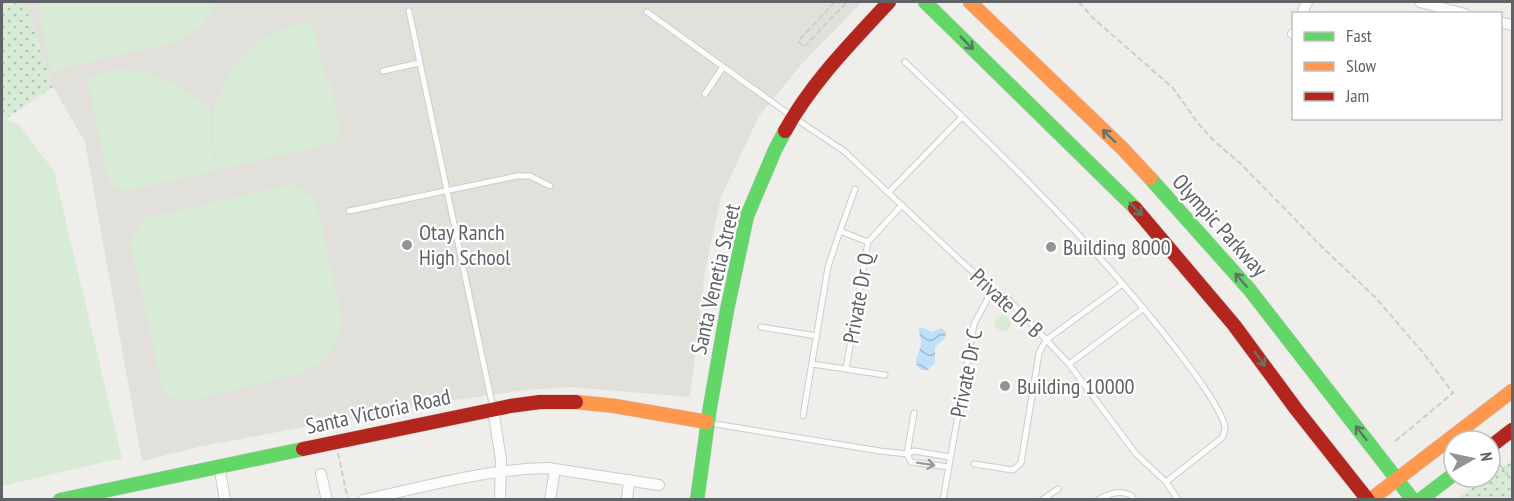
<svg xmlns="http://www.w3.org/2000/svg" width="1514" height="501" font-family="'PT Sans Narrow',sans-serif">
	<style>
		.education { fill: #e2e0da }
		.grass { fill: url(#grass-dots) }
		.park { fill: #d8ebd6 }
		.water { fill: url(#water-waves) }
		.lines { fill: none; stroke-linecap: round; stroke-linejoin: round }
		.lane-casing { stroke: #cbcccc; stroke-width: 7 }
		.street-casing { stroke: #cbcccc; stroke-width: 12 }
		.fast-casing { stroke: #cacacb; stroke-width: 15 }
		.slow-casing { stroke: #cacacb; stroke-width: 15 }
		.jam-casing { stroke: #cacacb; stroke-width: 15 }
		.path { stroke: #cacfcc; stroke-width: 2; stroke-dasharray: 6 3; stroke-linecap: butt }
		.lane { stroke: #fdfcfc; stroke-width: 5 }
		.street { stroke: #fdfcfc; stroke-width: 10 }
		.fast { stroke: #63d668; stroke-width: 14 }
		.slow { stroke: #ff974d; stroke-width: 14 }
		.jam { stroke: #b3261e; stroke-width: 14 }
		.oneway { stroke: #607468 }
		.oneway2 { stroke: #96999c }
		.poi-dot { fill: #919496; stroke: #fff; stroke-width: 2 }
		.labels { text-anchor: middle; stroke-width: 4.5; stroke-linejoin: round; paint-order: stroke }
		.street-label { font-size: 22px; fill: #5f6368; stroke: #fff }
		.poi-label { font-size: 22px; fill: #5f6368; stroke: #fff; text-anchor: start }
	</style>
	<defs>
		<pattern id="grass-dots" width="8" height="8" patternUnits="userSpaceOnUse" patternTransform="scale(1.5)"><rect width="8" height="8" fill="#d8ebd6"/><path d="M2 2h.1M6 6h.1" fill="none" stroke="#b2c2b1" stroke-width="1.8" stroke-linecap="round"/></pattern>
		<pattern id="water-waves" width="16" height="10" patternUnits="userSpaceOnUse" patternTransform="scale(1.5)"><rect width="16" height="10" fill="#bfe0f9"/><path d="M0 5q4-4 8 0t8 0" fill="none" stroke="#9eb9cd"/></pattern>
	</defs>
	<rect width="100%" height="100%" fill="#efeeea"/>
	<path class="education" d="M25,2h837l-61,63 -42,51 -38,81 -16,75 -15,125 -121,-10 -43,3 -99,14 -229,43 -56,14 -57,-319 -32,-55z"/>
	<path class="grass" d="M2,2h23l28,85 -46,31 -5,1z
		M1512,461v38h-57z"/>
	<path class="park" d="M37,2h178c-5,21 -25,33 -44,41l-120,28z
		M308,23l6,6 12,52 5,2 9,50 -6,10 -116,27c-3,-21 -8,-45 -2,-65 11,-42 48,-79 92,-82z
		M115,70l31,1 34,16 31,21v31l5,32 -92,20 -15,-9 -22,-105z
		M7,119l12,6 35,46 68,287 -120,28v-367z
		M295,184l21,18 26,116c-4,31 -18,48 -48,57l-107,27 -23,-8 -34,-152 15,-24z
		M995 323a8 8 0 1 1 16 0a8 8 0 1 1-16 0Z"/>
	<path class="water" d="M919,328h5l8,4 9,-4 5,4 -1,6 -10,9v16l-7,7h-6c-13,-8 -1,-16 -1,-27 0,-6 -2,-9 -2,-15z"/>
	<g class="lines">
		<defs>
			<path id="lane" d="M409,11l84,397
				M647,12l146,105 51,34 120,113 29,25 14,9 62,66 67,90 30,28 12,18
				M905,62c98,93 195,187 278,296 10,13 41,55 42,70 0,3 -2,6 -2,9l-57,45
				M383,71l36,-8
				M705,94l18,-27
				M889,192l73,-75
				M349,211l168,-35h13l20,10
				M840,231l15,-42
				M761,327l56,9
				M812,364l73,11
				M1069,364l75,-56
				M846,369l22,-127 34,-37
				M914,413l-7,41 4,8 38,5
				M803,416l25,-149 12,-36 28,11
				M709,423l171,28 27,3 7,-3 36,6
				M974,464l39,6 8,-7 18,-110 7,-13 77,-56
				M943,500l31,-176 19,-35
				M1042,500l16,-11
				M1098,500c12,-7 20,-10 33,-5l3,5"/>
			<path id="street" d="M1420,2l45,12
				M1302,14l5,-12
				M1500,22l12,3
				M1293,34h1
				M493,409l8,51 -1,40
				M219,465l6,35
				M321,474l6,26
				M363,500c61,-13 122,-31 185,-32l111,17
				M550,500l5,-31
				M627,500l2,-20"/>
			<path id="fast" d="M925,2l210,206
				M1150,178l99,111 164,211
				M60,500l243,-51
				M697,500l13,-93 17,-97 20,-94 28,-66 10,-19
				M1420,500l34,-26"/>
			<path id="slow" d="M970,2l153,147 27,29
				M576,402l39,4 92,16
				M1370,500l142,-109"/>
			<path id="jam" d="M785,131c27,-49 66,-88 104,-129
				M1135,208l99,117 62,84 72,91
				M1490,447l22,-17
				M303,449l207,-43 30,-4h36"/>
		</defs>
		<use href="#lane" class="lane-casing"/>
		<use href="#street" class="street-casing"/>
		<use href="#fast" class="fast-casing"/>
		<use href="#slow" class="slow-casing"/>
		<use href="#jam" class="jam-casing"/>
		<path class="path" d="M835,2l-37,39 6,6 43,-45
			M1079,2l14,16 80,70 25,35 16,18 27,23 82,84 53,50 49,57 28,38 -60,50
			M338,453l10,47
			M1500,465l12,15"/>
		<use href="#lane" class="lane"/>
		<use href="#street" class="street"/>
		<use href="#fast" class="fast"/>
		<use href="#slow" class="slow"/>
		<use href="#jam" class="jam"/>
	</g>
	<defs><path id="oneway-shaft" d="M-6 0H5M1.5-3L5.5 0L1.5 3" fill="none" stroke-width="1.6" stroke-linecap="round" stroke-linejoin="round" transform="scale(1.5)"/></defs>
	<g class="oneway">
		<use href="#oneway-shaft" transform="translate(967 43) rotate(45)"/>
		<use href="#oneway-shaft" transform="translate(1109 136) rotate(-136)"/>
		<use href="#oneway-shaft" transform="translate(1136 209) rotate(45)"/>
		<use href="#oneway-shaft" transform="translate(1241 280) rotate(-131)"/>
		<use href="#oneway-shaft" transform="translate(1260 359) rotate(54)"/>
		<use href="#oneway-shaft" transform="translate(1361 433) rotate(-128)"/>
	</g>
	<use class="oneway2" href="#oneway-shaft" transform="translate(926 464) rotate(9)"/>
	<g class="poi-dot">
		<circle cx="407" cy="245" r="6"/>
		<circle cx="1051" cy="247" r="6"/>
		<circle cx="1005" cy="386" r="6"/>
	</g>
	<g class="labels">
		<g class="street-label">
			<text transform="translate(1220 225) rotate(48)" y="8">Olympic Parkway</text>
			<text transform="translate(715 279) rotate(-77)" y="8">Santa Venetia Street</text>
			<text transform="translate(858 298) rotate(-80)" y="8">Private Dr Q</text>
			<text transform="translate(1007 303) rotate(43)" y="8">Private Dr B</text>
			<text transform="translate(966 373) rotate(-79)" y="8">Private Dr C</text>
			<text transform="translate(378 411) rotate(-12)" y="8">Santa Victoria Road</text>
		</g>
		<g class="poi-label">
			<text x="419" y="240">Otay Ranch<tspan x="419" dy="25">High School</tspan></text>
			<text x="1063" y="255">Building 8000</text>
			<text x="1017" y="394">Building 10000</text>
		</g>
	</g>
	<rect width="1514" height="501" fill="none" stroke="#5f6368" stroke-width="6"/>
	<rect x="1292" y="12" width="210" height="108" fill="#ffffff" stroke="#bfc1c3" stroke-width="1.5"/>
	<rect x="1304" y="32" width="30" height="9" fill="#63d668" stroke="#bfc1c3" stroke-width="1.5"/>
	<text x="1346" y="42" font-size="18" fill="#5f6368">Fast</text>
	<rect x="1304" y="62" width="30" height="9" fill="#ff974d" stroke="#bfc1c3" stroke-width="1.5"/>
	<text x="1346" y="72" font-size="18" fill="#5f6368">Slow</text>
	<rect x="1304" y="92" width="30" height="9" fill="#b3261e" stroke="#bfc1c3" stroke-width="1.5"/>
	<text x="1346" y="102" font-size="18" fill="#5f6368">Jam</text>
	<g transform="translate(1472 459) rotate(81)"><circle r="28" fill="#ffffff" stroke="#bfc1c3" stroke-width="1.5"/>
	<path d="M0-4.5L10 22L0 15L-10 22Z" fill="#919496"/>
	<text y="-9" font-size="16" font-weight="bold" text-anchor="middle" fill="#5f6368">N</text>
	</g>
</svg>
